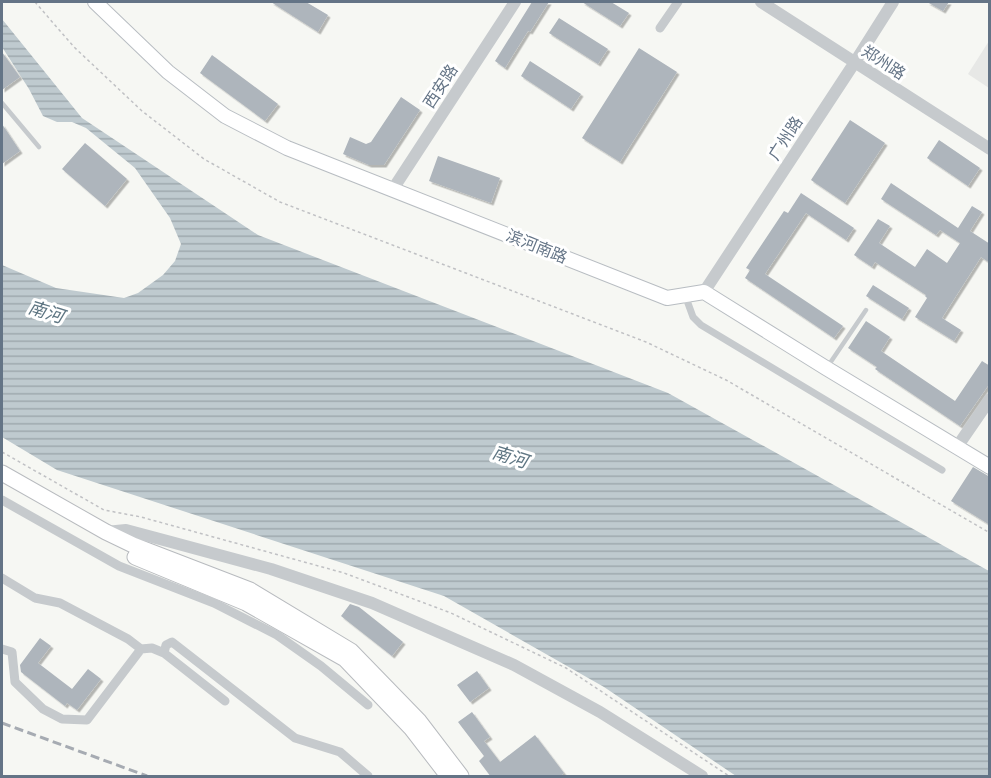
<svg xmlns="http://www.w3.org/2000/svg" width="991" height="778" font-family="Figtree,'Noto Sans SC',sans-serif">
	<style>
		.built { fill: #e7e8e6 }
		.water { fill: url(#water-rules) }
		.building { fill: #aeb5bc; filter: url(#shadow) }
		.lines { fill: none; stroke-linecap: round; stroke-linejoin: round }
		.secondary-casing { stroke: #b8bdc2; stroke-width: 16 }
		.trunk-casing { stroke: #b8bbbf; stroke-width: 17 }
		.path { stroke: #c0c1c4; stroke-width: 1.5; stroke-dasharray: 3 3; stroke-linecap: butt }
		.service { stroke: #c6cacd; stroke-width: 4.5 }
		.pedestrian { stroke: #c6cacd; stroke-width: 7 }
		.minor { stroke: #c6cacd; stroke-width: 9 }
		.tertiary { stroke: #c6cacd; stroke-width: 12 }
		.secondary { stroke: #fff; stroke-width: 14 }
		.trunk { stroke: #fff; stroke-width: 15 }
		.rail { stroke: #a6abb2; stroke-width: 3; stroke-dasharray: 9 4.5; stroke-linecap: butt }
		.labels { text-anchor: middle; stroke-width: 6; stroke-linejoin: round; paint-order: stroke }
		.street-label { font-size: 16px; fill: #647486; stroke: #fff }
		.water-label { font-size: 18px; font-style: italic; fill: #5f7683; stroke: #fff }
	</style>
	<defs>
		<pattern id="water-rules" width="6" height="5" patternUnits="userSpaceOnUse" patternTransform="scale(1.5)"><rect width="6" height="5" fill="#bfcacf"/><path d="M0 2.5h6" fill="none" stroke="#9fa9ae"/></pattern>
		<filter id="shadow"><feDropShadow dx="2.5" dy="2.5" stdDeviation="0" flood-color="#0004"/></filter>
	</defs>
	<rect width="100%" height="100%" fill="#f6f7f3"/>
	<path class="built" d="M989,41v47l-21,-14z"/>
	<path class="water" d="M2,19l80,99 176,117 410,158 321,178v205h-253l-132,-89 -160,-91 -387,-126 -55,-33v-172l54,23 68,10 14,-5 25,-18 12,-14 6,-17 -11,-26 -35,-50 -49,-40 -14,-6h-15l-14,-6 -14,-27 -27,-42z"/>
	<path class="building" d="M271,2h35l22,13 -10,17z
		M532,2h17l-19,30 -2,-1 -23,37 -10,-7z
		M582,2h29l18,11 -9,13z
		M927,2h22l-6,9z
		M559,18l49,31 -10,15 -49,-31z
		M639,48l38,24 -57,90 -38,-24z
		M2,52l18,25 -18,13z
		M212,55l66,49 -13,17 -65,-48z
		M530,61l51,33 -10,15 -50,-33z
		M401,97l19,13 -36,55h-15l-26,-11 7,-17 16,7 5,-2z
		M850,120l35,23 -40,60 -34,-23z
		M2,124l18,27 -18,13z
		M939,140l41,28 -12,18 -41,-28z
		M85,143l42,36 -22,27 -43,-37z
		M438,156l62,22 -9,25 -62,-22z
		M891,183l67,45 14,-22 10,6 -12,19 20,13v19l-9,-6 -39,61 19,12 -7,11 -39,-24 12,-19 -2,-2 1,-1 -51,-33 -3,5 -18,-12 24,-36 12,7 -11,17 36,24 12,-18 20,14 13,-20 -20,-13 -4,5 -55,-36z
		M801,193l53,35 -8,12 -40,-27 -41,61 78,52 -9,12 -89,-60 5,-8 -4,-2 38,-57 4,2z
		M873,285l36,23 -7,11 -36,-23z
		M866,321l24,16 -9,14 74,50 27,-40 8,5v17l-30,43 -85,-57 2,-2 -29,-19z
		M973,467l17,10v48l-39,-24z
		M350,604l9,3 44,35 -11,14 -51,-40z
		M40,638l11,8 -13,17 34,26 16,-20 13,10 -24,31 -10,-7 -2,3 -44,-34 -1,-7z
		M477,671l12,17 -19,14 -13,-17z
		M472,712l18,25 -6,4 16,21 35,-27 29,38 -4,4h-69l-12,-16 5,-5 -26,-34z"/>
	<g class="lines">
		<defs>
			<path id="secondary" d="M95,2l73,70 57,44 62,32 380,150 37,-6 122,76 164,99"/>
			<path id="trunk" d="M2,473l104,59 27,13 117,45 101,61 68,70 42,55
				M135,557l111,46 99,56 66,69 37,48"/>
		</defs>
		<use href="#secondary" class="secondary-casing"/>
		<use href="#trunk" class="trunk-casing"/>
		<path class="path" d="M35,2l39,45 68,64 62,48 76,43 366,140 80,38 264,153
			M2,452l102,58 37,7 203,56 107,40 115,55 163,108"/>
		<path class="service" d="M2,103l37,44
			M828,366l38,-56"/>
		<path class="pedestrian" d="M685,295l8,22 8,8 241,145"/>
		<path class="minor" d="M660,28l18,-26
			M2,500l117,66 95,37 63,32 44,31 47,39
			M2,578l33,20 25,5 68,36 13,10 11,-1 12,5 61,48
			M2,649l10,3 3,30 28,27 19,10 25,1 54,-71
			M164,653l2,-8 6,-3 123,96 45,14 28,24"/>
		<path class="tertiary" d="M761,2l229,147
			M393,189l122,-187
			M704,292l151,-230 38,-60
			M957,447l33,-48
			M106,532l20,-2 45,12 100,27 101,34 142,62 86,47 102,64"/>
		<use href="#secondary" class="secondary"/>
		<use href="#trunk" class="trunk"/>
		<path class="rail" d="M2,723l145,53"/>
	</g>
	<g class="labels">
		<g class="street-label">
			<text transform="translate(884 62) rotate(33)" y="6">郑州路</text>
			<text transform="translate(440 86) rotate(-57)" y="6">西安路</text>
			<text transform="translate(785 138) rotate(-57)" y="6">广州路</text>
			<text transform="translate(537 246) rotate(22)" y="6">滨河南路</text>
		</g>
		<g class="water-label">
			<text transform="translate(46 312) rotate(17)" y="6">南河</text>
			<text transform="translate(510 457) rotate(17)" y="6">南河</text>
		</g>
	</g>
	<rect width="991" height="778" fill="none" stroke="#647486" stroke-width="6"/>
</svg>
